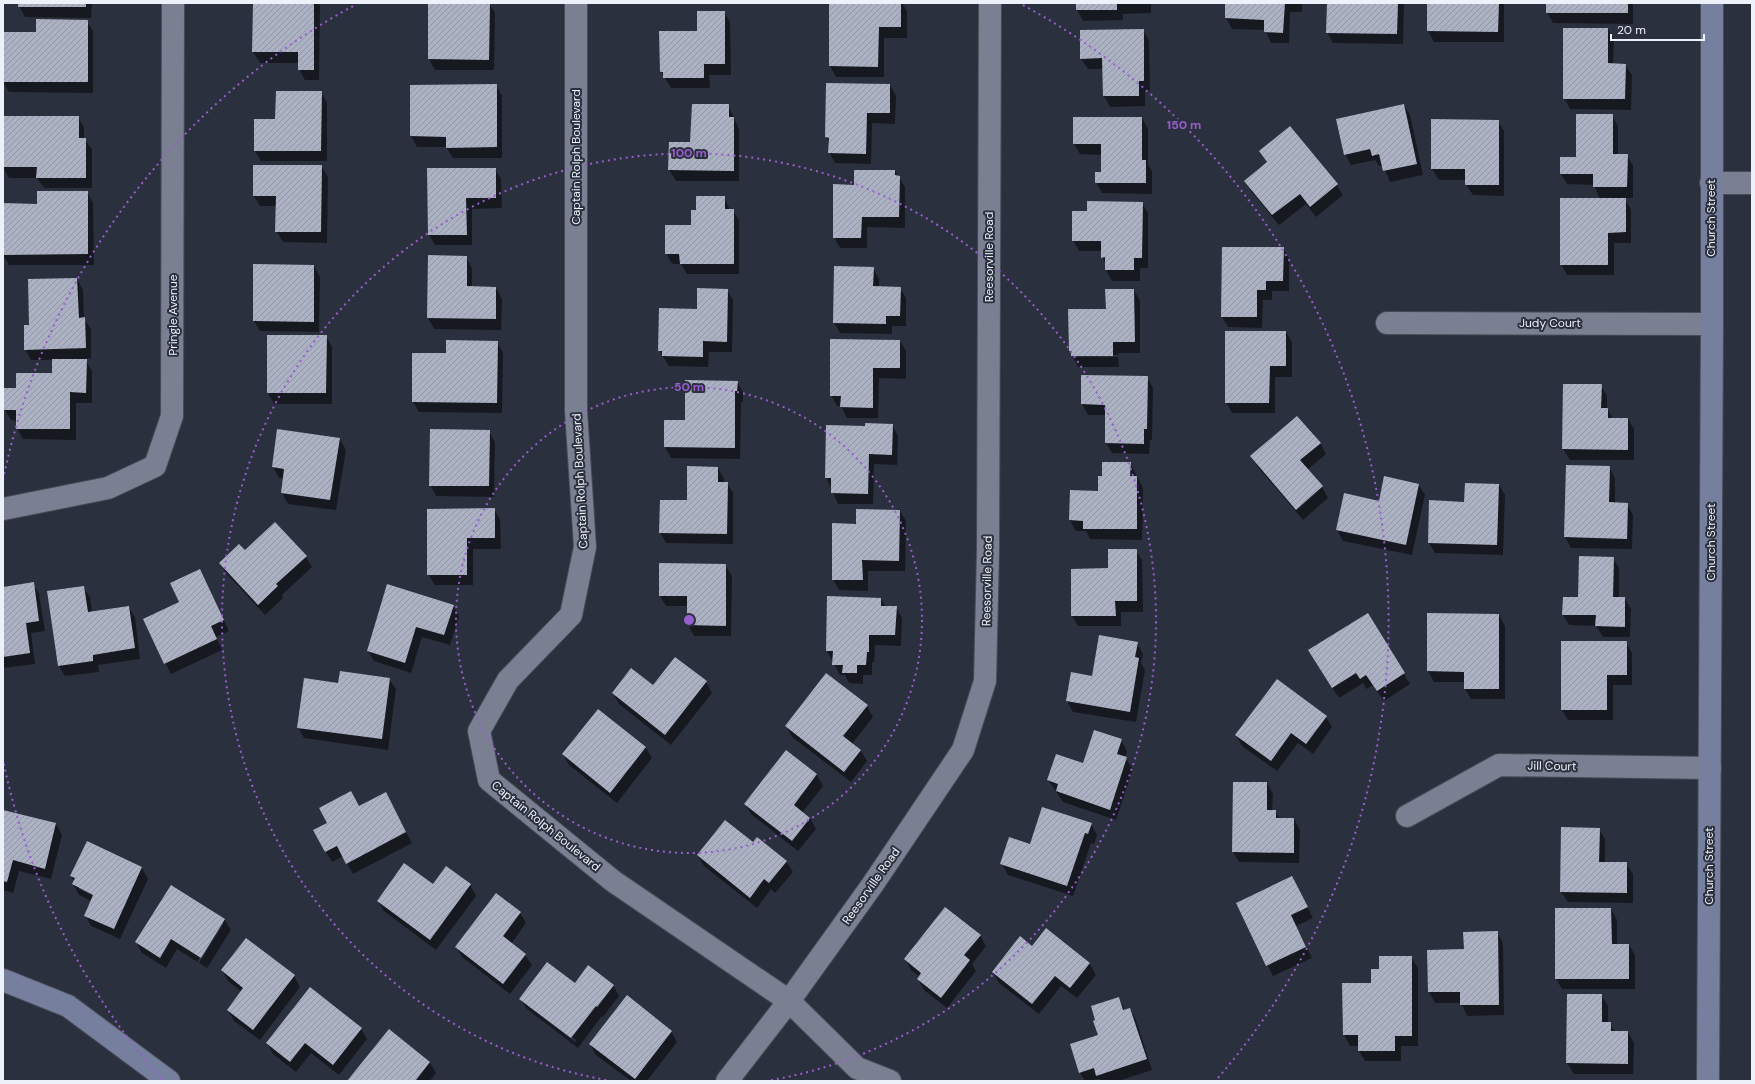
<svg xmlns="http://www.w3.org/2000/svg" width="1755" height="1084" font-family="'DM Sans',sans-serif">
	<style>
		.shadow { fill: #0007; fill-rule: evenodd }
		.building { fill: url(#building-hatch) }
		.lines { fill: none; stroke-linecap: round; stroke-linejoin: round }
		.street-casing { stroke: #474c58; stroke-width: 24 }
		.secondary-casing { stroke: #474c58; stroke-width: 24 }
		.street { stroke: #7a8091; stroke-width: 22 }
		.secondary { stroke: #76809e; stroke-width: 22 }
		.ring { fill: none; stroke: #985dce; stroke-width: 2; stroke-dasharray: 2 4 }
		.labels { text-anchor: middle; stroke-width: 4; stroke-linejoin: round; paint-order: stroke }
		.street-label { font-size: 12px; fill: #edf1fa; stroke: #2b303e }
		.centre { fill: #985dce; stroke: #2b303e; stroke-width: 2 }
		.ring-label { font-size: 12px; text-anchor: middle; font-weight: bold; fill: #985dce; stroke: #2b303e; stroke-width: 4; stroke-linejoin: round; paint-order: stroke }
	</style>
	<defs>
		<pattern id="building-hatch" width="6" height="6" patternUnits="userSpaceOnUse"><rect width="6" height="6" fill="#abb1c3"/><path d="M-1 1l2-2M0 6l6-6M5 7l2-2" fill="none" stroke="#9297a5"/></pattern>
	</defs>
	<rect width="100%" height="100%" fill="#2b303e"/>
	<path class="shadow" d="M19,3h73l-1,15 -66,-1 -6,-11z
		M254,3h64l2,2 -1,75h-14l-6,-11v-6h-39l-7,-11z
		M429,3h60l6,10 -1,57h-59l-6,-11z
		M830,3h72l5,8v27h-23v39h-48l-6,-11z
		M1077,3h74v10l-28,1v6l-40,1 -6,-11z
		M1226,3h76v9h-12l-1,31h-18l-6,-13 -33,-1 -6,-11z
		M1328,3h76l-1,41 -70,-1 -6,-11z
		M1428,3h76v39h-70l-6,-11z
		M1547,3h86v21l-80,-1 -6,-11z
		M724,12l6,10 1,53h-22l1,13h-39l-10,-16 -1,-40h38z
		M87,21l6,10v62l-84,-1 -6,-10 34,-49z
		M1608,29l6,11 -1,24 12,1 7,10 -1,35 -61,-1 -6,-11z
		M1143,30l6,11 1,50h-5v15l-35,1 -6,-11 -1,-27h-15l-7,-10z
		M827,84l63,1 6,11 -1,28 -23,-1 -1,41 -36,-1 -6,-11v-9l-3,-6z
		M496,85l6,11v62h-49l-7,-11h-29l-6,-11v-50z
		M321,92l6,11v58h-66l-6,-10 21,-31z
		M728,105l11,24v52h-63l-7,-11 1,-27h21z
		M1404,105l6,10 13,60 -33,7 -7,-16h-4l-4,-6 -24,5 -6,-11z
		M1612,115l6,11v29h9l6,11v32h-9l7,11v34h-17v32h-47l-6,-11 39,-65 -6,-14 -27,-1 -6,-10 16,-16z
		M3,117h75l6,11v11l8,10v39h-48l-7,-10h-28l-6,-11z
		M1142,118l6,11v35l4,7v23l-50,-1 -6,-11 6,-9v-18l-22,-1 -6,-10z
		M1498,121l6,10v65l-31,-1 -7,-10v-5h-27l-7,-11z
		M1260,152l77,33 6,10 -27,22 -10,-13 -27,21 -28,-34 -6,-10 22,-18z
		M321,166l7,11 -1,66 -44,-1 -7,-11 1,-25h-17l-7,-11z
		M495,169l6,10 1,29 -30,1v36h-37l-6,-10z
		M895,171l10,16v41l-38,-1v21h-27l-6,-11 21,-51z
		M87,192l6,11 1,62h-85l-6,-10v-51l35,1z
		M697,197h27l6,13h3l6,11v53h-52l-6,-10h-9l-6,-11 26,-27 4,-15z
		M1142,203l6,10v55h-8v13h-28l-6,-11v-6l-4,-7v-6h-23l-6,-11 15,-28z
		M1283,248l6,11v32h-17v9h-9l-1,28 -34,-1 -6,-10z
		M429,256l37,1 6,11v19l24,1 6,11 -1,31 -67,-1 -6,-11z
		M314,266l6,11 -1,55 -59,-1 -6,-10z
		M873,268l6,11v8l21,1 6,10v28h-14v8l-52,-1 -6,-11z
		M77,279l6,11 1,29 7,10v29l-6,1 7,12v32h-16v37l-53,-1 -6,-10v-8l-6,-1 -6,-10 11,-21 37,-15v-14h-22l-6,-11 5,-23z
		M727,290l6,10 -1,52h-23l-1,15 -39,-1 -10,-16 39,-40z
		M1134,290l6,11v52h-22l1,14h-41l-8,-16 -1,-41h38zM1074,355h44v2h-44z
		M1286,332l6,10v35h-17v36h-43l-6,-11z
		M268,336h58l6,11v57h-58l-6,-11z
		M900,341l6,10v28l-27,-1 -1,40h-31l-6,-12h-4l-6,-11z
		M497,342l6,11 -1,60 -83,-1 -6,-10 34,-48z
		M1147,377l6,11 -1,52h-2l-1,14 -37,-1 -6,-10v-28h-18l-6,-11z
		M737,382l6,10v10h-2l-1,57 -69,-1 -6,-11v-26h21z
		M1564,385h37l6,11v12l6,11h15l6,10v31h-64l-7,-11z
		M892,425l6,11 -1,29 -23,-1 -1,40h-35l-12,-27 40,-50z
		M489,431l6,11 -1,55 -58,-1 -6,-11z
		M340,439l6,11 -10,60 -48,-6 -6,-11 2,-15h-5l-6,-11z
		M1320,443l6,11 -19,16 15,17 6,11 -25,22 -45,-53 -6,-10z
		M1130,463l13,25 -1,52 -52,-1 -4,-8h-10l-6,-11 29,-28 4,-15z
		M1609,467l6,11v26h12l6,11 -1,34 -61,-1 -6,-11z
		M718,468l6,11v4h3l6,10v51l-67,-1 -6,-11z
		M1419,485l6,10 -13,60 -69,-14 -6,-11 43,-28z
		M1499,485l6,10 -2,60 -68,-2 -6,-10 36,-40z
		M494,509l6,11 1,29h-28v36h-38l-7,-11z
		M900,511l6,10 -1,50h-37v20l-29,-1 -6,-11 24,-54z
		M1136,550l6,10 1,52h-22v14h-43l-6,-10 37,-47z
		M245,551l61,6 6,10 -30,28 1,3 -18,17 -39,-42 -6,-10z
		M1613,558l6,10v30l6,1 6,10 -1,28h-27l-7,-11 -27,-1 -6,-10z
		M725,565l7,11 -1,60h-37l-6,-11v-19h-22l-6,-10z
		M206,581l23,50 -13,6 6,13 -51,24 -27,-54 36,-18z
		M33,584l6,10 6,37 -14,2 4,31 -32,4v-80z
		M83,587l7,10 2,15 37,-5 6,11 5,41 -42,6 1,7 -34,4 -6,-10z
		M881,599l5,8h10l6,11 -1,28 -26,-1 -1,17h-2v13h-9v9l-14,-1 -4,-8h-5l-13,-24z
		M453,606l6,10 -9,29 -28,-8 -11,36 -37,-12 -6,-10z
		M1367,614l43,70 -26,17 -11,-16 -7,4 -3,-6 -24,15 -24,-37z
		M1428,614l71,1 6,11v73h-34l-6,-10v-7h-31l-6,-11z
		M1626,642l6,11v32h-19v35h-45l-6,-10z
		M1137,643l6,11 -2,9 4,7 -9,52 -63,-10 -6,-11 26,-24z
		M389,679l7,10 -8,61 -84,-12 -6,-11 41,-43z
		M706,682l6,11 -41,52 -52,-41 -6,-11 40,-7z
		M867,706l6,11 -21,27 9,7 6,10 -16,21 -59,-45 -6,-11z
		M598,710l48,38 6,10 -35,45 -48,-38 -6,-11z
		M1326,717l6,10 -19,27 -15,-11 -21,28 -35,-25 -6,-11z
		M1121,740l6,11 -2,7 8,11 -17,51 -53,-18 -15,-22 35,-16z
		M786,751l31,24 6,11 -21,27 8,5 6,11 -18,22 -47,-37 -6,-10z
		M1267,783l6,11 -1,17h3l5,8h14l6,11 -1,33 -60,-1 -6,-10z
		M391,804l21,39 -59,31 -10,-18 -11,6 -6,-10 33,-45z
		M3,811l53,13 6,11 -11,44 -32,-8 -6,22 -10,-3z
		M1091,824l6,11 -3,9 -3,-1 -18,53 -65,-21 -6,-11z
		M1599,829l6,10v24h21l7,11v29l-65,-1 -7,-10z
		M88,843l54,25 6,11 -28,60 -29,-13 -6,-11 6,-14 -12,-6 -6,-11 1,-3 -3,-5zM79,887l18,11 -18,-9z
		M753,844l33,17 7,11 -18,21 -4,-4 -14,19 -53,-42 -6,-10z
		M1292,877l21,41 -17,8 16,32 -39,18 -36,-73z
		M470,885l6,11 -40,54 -52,-39 -6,-10 55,-15z
		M171,886l54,34 6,10 -24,38 -30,-19 -11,19 -24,-15 -6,-11zM222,923h2l-25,40 -2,-1z
		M1611,909l6,11v25h12l6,10v34h-73l-6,-10z
		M520,913l6,10 -15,21 14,11 7,10 -22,29 -48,-37 -6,-10z
		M1046,929l44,35 6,11 -19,23 -16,-12 -22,28 -40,-31 -6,-11 39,-24z
		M1497,932l6,11 1,72 -37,1 -6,-13h-26l-6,-11 -1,-41 37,-1z
		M980,935l6,11 -14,18 4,7 -29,37 -23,-18 -6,-11 2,-2 -9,-7 -6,-11z
		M246,939l48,37 6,11 -40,53 -26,-19 -6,-11 14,-18 -14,-11 -6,-11z
		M1411,957l7,11v78h-17v15h-36l-6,-10v-5h-9l-6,-11 -1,-51h29l8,-14z
		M575,984l38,1 6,11 -16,21 -1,-1 -24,32 -51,-39 -7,-10zM528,1004l48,36 -1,2 -47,-36z
		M1568,995h33l7,11v17h2l5,9h13l6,11 -1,31h-59l-7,-11z
		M1119,998l6,12 5,-1 6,11 16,50 -34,11h-17l-2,-2 -14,2 -5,-8z
		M361,1029l6,10 -28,36 -28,-22 -15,19 -23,-18 -6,-11z
		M390,1030l40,33 6,10 -6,8h-82z
		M671,1031l6,11 -30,39h-16l-35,-26 -6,-11z"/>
	<path class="building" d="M18,3h68v4h-68z
		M253,3h61v67h-16v-18h-46z
		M428,3h62l-1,57 -61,-1z
		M829,3h72v24h-22l-1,40 -49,-1z
		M1076,3h41v7h-41z
		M1225,3h60l-2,30 -19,-1v-12l-39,-2z
		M1327,3h71l-1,31 -71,-1z
		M1427,3h72l-1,29 -71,-1z
		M1546,3h82v10h-82z
		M697,11h28v53h-21v14h-41v-6h-3l-1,-41h38z
		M36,19l52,1v62h-85v-50h33z
		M1563,28h45v35l18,1 -1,35h-62z
		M1144,29v52h-5v15h-36l-1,-38 -22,1v-29z
		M826,83l64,1v29h-23l-1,41 -38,-1 1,-15 -4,-1z
		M497,84v63l-51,1v-11l-36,-1v-51z
		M276,91h46l-1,60h-67v-32h21z
		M692,104h37v13h5v54l-66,-1 1,-28h21z
		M1404,104l13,60 -34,7 -4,-17 -7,2 -2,-7 -26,6 -8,-36z
		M1576,114h37v40h15l-1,33h-34v-13h-33v-17h16z
		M3,116h76v22h7v40h-50l1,-11h-34z
		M1073,117h69v43h4v23h-51v-11h6v-28h-28z
		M1431,119l68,1v65h-34v-16h-34z
		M1290,126l48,58 -28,23 -10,-13 -28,21 -28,-34 23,-19 -8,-11z
		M253,165h69l-1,67h-46l1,-36h-23z
		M427,168h69v30h-30l1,37h-39z
		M854,170h41v5l5,1 -1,41h-37l-1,21h-28v-54l21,1z
		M37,191h51v63l-85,1v-52l34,1z
		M696,196h29v13h9v55h-54l-1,-10h-14v-29h26v-15h5z
		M1560,198h66v34l-18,1v32h-48z
		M1087,201l56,1 -1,56h-8v12h-29v-13l-4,1v-17h-29v-30h15z
		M1222,247h62l-1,34h-17v9h-9v27h-36z
		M428,255l39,1v30l29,1v32l-69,-1z
		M253,264l61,1v57l-61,-1z
		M834,266l40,1 -1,19 28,1 -1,29h-14v8l-53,-1z
		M77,278l2,40 6,-1 1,31 -62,2v-25h5l-1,-46z
		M697,288l31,1 -1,53 -24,-1v16l-41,-1v-5h-4l1,-43 38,1z
		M1105,289h29l1,53h-22v14h-42v-5h-2l-1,-42h38z
		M1225,331h61v35h-16l-1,37h-44z
		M267,335h60l-1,58h-59z
		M830,339l70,1v28h-27v40l-33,-1 1,-11h-11z
		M446,340l52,1 -1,62 -85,-1v-49h34z
		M52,359h35l-1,34 -16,-1v37h-54v-19h-12l-1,-22h13v-15h36z
		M1081,375l67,1 -1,53h-3v15l-39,-1v-38l-24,-1z
		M685,380l53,1 -1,10h-2v57l-71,-1v-27h21z
		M1563,384h39l-1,24h7v10h20v32l-66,-1z
		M1297,416l24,27 -21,17 23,26 -27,24 -46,-54z
		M865,423l28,1 -1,31 -23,-1 -1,40 -37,-1v-15h-6l1,-53 39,1z
		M277,429l63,9 -10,62 -49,-7 3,-24 -12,-2z
		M430,429l60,1 -1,56h-60z
		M1102,462h29l-1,14h7v53h-54v-8l-14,-1 1,-30 28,1v-15h4z
		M1566,465l44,1 -1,36 19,1 -1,36 -63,-2z
		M687,466l31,1v15h10l-1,52 -68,-1 1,-33h27z
		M1384,476l35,8 -13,61 -70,-15 8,-37 35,8z
		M1465,483l34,1 -2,61 -69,-2 1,-43 35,2z
		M495,508v30h-28v37h-40v-66z
		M856,509l44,1 -1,51 -37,-1 1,20h-31v-57l24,1z
		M275,522l32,34 -31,28 2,2 -20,19 -39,-42 20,-19 6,6z
		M1108,549h29v52h-22l1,15h-45v-47l37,-1z
		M1579,556l35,1 -1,40h12v30l-30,-1 1,-11h-34l1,-18h15z
		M659,563l67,1v62l-39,-1v-29h-28z
		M200,569l24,51 -13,6 6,13 -53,25 -21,-45 36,-17 -9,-19z
		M34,582l5,39 -13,2 4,30 -27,4v-70z
		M387,584l67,21 -10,30 -28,-8 -11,36 -38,-12z
		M84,586l4,26 41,-6 6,42 -42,7v6l-35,5 -11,-75z
		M827,596l54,2v8h16l-2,29h-26v17h-2l-1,13h-9v8h-15l1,-8h-11l1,-14h-7z
		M1368,613l37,60 -28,18 -11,-16 -6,4 -4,-6 -24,15 -24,-38z
		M1427,613l72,1v75h-35v-17l-37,-1z
		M1099,635l39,7 -3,15 4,1 -9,54 -64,-11 5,-29 21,4z
		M1561,641h66v34h-20v35h-46z
		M675,657l32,24 -42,54 -53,-42 19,-25 22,17z
		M340,671l50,7 -8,61 -85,-11 7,-50 34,5z
		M826,673l42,32 -25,31 18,14 -17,22 -59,-46z
		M1277,679l50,37 -21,28 -15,-11 -20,28 -36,-26z
		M598,709l48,38 -36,46 -48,-39z
		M1094,730l28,9 -5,15 10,3 -17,53 -54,-19 2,-7 -11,-4 9,-26 27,9z
		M786,750l31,24 -23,31 16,13 -18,23 -48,-37z
		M1233,782h34v28h9v8h18v35l-62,-1z
		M351,791l8,15 27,-14 20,40 -60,32 -9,-18 -12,6 -12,-22 14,-7 -8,-15z
		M1042,807l50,16 -4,11 -3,-1 -18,53 -67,-22 9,-27 21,7z
		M3,810l53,13 -11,46 -32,-9 -6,22 -4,-1z
		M725,820l28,22 4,-5 30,24 -18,22 -5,-4 -14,19 -53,-43z
		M1561,827l39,1 -1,34h28v31l-67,-1z
		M87,841l55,26 -28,62 -30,-13 9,-21 -21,-11 3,-6 -5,-2z
		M404,863l29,21 13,-18 25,18 -41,56 -53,-39z
		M1292,876l16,31 -17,8 15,32 -40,19 -30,-63z
		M171,885l54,34 -24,39 -30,-19 -11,19 -25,-16z
		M496,893l25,19 -18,24 23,18 -23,30 -48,-37z
		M945,907l36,28 -17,20 6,5 -29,38 -24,-19 4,-6 -17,-14z
		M1555,908h56l1,36h17v35h-74z
		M1046,928l44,35 -20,25 -15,-12 -23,28 -40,-32 28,-36 12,10z
		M1498,931l1,74h-39v-13h-32l-1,-42 37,-1 -1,-17z
		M246,938l49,37 -42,55 -26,-20 16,-22 -22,-18z
		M1379,956h33v80h-17v15h-37v-16h-15l-1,-52h29v-14h8z
		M547,962l28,21 13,-18 26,20 -17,22 -1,-1 -25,32 -52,-39z
		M310,987l52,41 -29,37 -28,-22 -15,19 -24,-19z
		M1567,994h35v28h9v9h17v33l-62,-1z
		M627,995l45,36 -37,48 -46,-35z
		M1119,997l4,13 7,-2 17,51 -51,17 -2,-8 -15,5 -9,-29 28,-9 -5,-14 2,-1 -4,-14z
		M389,1029l41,33 -14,18 -69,1z"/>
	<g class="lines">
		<defs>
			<path id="street" d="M576,3v408l9,136 -14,68 -63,65 -29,51 10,49 124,101 176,120 68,67 33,13
				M1711,183h41
				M1387,323l325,1
				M3,509l105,-21 47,-22 17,-50 1,-413
				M1407,816l92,-51 211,3
				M727,1081l62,-80 84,-117 90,-134 22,-69 3,-130 2,-548"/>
			<path id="secondary" d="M3,980l65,26 101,75
				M1708,1081l4,-757v-321"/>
		</defs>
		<use href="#street" class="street-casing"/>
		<use href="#secondary" class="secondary-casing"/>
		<use href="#street" class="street"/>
		<use href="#secondary" class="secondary"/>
	</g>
	<g class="ring">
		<circle cx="689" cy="620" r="233"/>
		<path d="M612 1081A467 467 0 1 1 766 1081"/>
		<path d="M161 1079A700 700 0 0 1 3 760M3 480A700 700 0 0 1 355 5M1023 5A700 700 0 0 1 1217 1079"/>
	</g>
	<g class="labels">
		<g class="street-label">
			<text transform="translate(576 157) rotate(-90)" y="4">Captain Rolph Boulevard</text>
			<text transform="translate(1711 218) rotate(-90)" y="4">Church Street</text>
			<text transform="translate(989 257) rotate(-90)" y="4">Reesorville Road</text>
			<text transform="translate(173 315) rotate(-90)" y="4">Pringle Avenue</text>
			<text x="1550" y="327">Judy Court</text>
			<text transform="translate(580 481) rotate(-93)" y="4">Captain Rolph Boulevard</text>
			<text transform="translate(1711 542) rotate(-90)" y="4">Church Street</text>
			<text transform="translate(987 581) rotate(-89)" y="4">Reesorville Road</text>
			<text transform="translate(1552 766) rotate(1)" y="4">Jill Court</text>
			<text transform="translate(546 826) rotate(39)" y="4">Captain Rolph Boulevard</text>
			<text transform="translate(1709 866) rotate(-90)" y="4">Church Street</text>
			<text transform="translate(871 886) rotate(-55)" y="4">Reesorville Road</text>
		</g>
	</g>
	<circle cx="689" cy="620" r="6" class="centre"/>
	<g class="ring-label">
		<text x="1184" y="129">150 m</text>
		<text x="689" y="157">100 m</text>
		<text x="689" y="391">50 m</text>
	</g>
	<rect width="1755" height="1084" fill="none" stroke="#edf1fa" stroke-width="8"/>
	<path d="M1611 34v6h93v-6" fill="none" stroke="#edf1fa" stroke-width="2"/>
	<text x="1617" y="34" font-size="12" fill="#edf1fa" stroke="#2b303e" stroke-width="3" paint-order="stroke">20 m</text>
</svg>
